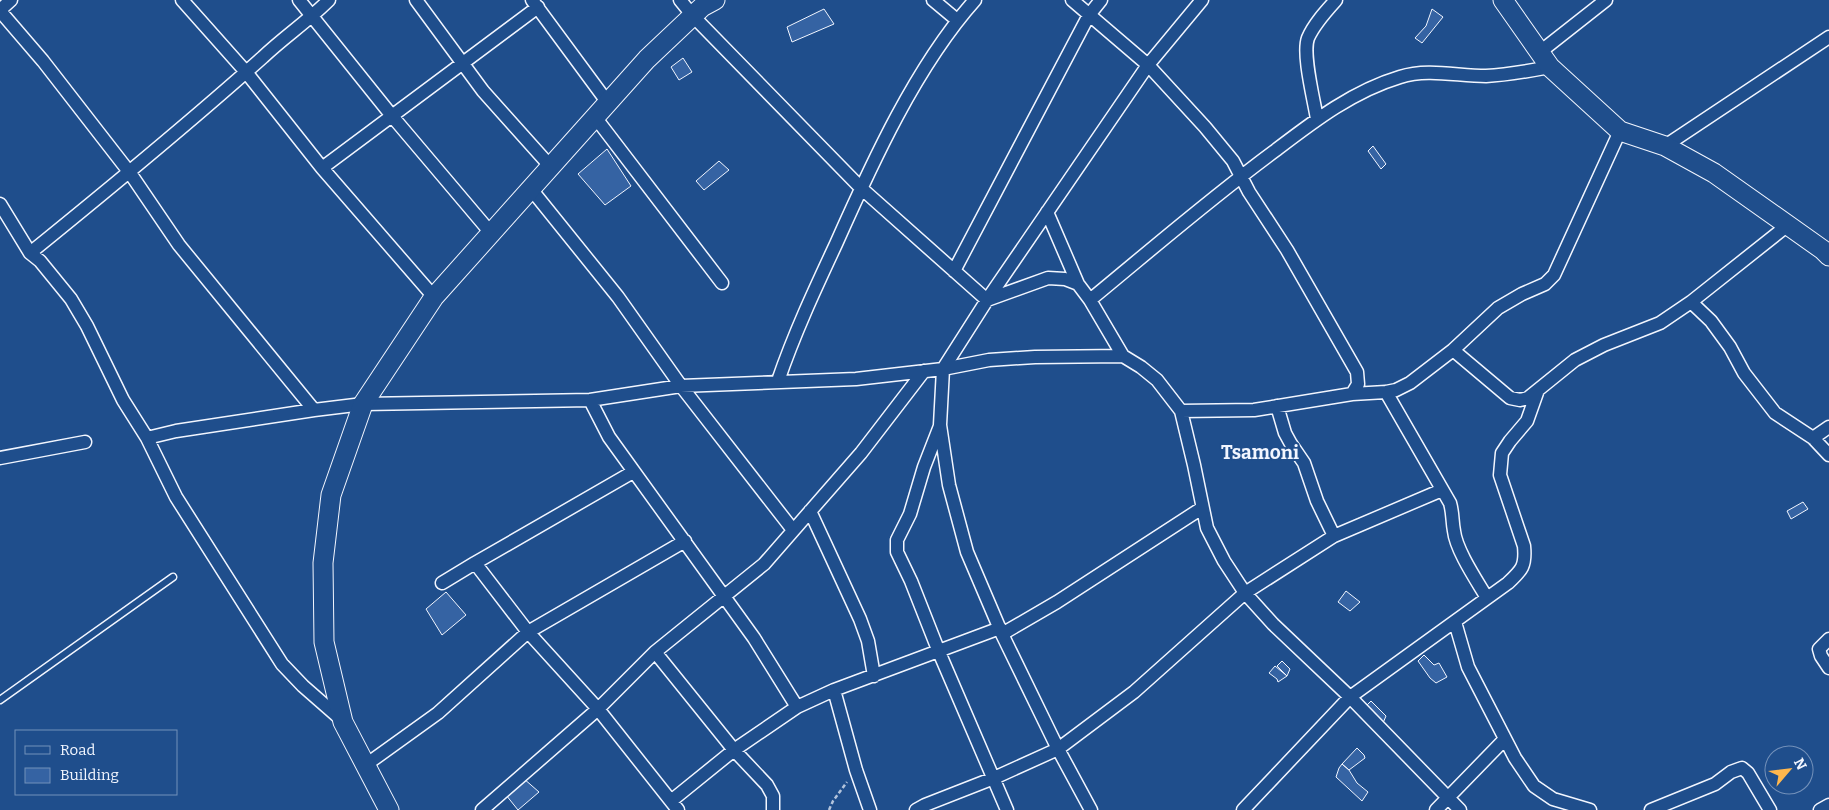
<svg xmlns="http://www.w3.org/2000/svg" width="1829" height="810" font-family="Bitter,serif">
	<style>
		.building { fill: #3563a3; stroke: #f2f6ff }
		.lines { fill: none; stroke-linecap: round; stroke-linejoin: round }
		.lane-casing { stroke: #f2f6ff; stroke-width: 9 }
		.street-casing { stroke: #f2f6ff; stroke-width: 15 }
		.secondary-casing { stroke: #f2f6ff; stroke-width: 21 }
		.path { stroke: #b3c4dc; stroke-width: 2.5; stroke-dasharray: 4 2.5; stroke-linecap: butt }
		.lane { stroke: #1f4e8c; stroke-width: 6 }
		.street { stroke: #1f4e8c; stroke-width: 12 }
		.secondary { stroke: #1f4e8c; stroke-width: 19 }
		.labels { text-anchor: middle; stroke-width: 4; stroke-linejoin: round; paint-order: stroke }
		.district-label { font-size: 19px; font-weight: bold; fill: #f2f6ff; stroke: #1f4e8c }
	</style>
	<rect width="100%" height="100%" fill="#1f4e8c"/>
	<path class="building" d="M824,9l10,15 -42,18 -5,-15z
		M1432,9l11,8 -21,26 -7,-5 11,-12z
		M683,58l9,14 -13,8 -8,-13z
		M1373,146l13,18 -5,5 -13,-18z
		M607,149l24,37 -26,19 -27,-31z
		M719,161l10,9 -25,20 -8,-9z
		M1803,502l5,7 -17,10 -4,-8z
		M1346,591l14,11 -10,9 -12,-9z
		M446,592l20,23 -24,20 -16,-26z
		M1424,655l10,10 5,-2 8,14 -11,6 -6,-5 -12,-17z
		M1282,661l8,8 -3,7 -10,-10z
		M1275,666l12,10 -9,6 -1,-3 -8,-6z
		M1371,701l15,15 -3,7 -19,-15z
		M1357,748l7,7 1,3 -16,12 -7,-6z
		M1342,764l7,6 8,13 11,9 -6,9 -26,-24 3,-9z
		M523,778l16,14 -21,18 -12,-15z"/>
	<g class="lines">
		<defs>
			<path id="lane" d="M0,700l173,-123"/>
			<path id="street" d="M182,0l64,72 76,96 112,129
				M299,0l93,116 99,117
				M416,0l67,91 68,76
				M532,0l76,103
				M680,0l13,16 168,172 126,112 61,-22 17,1 13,5
				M933,0l24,20
				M1072,0l76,65 57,62 28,34 16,31 38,58 70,122 1,12 -6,10 -98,16 -73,1
				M0,10l11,-10
				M0,11l43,50 87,112 49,72 135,165
				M1540,52l66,-52
				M595,117l127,166
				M1317,119c-3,-19 -15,-65 -9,-81 6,-14 18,-27 28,-38
				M1665,146l164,-109
				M322,168l216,-161
				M531,189l87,108 63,89 112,144
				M0,204l30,49 10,8 31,38 16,27 36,74 24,38 29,59 106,167 21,22 40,35
				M1047,212l31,72 12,16 33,56
				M30,253c79,-64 157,-128 233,-196 21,-20 45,-36 66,-57
				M954,271l135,-256 12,-15
				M1090,300c62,-51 122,-103 186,-150 38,-29 77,-59 124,-73 28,-9 57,-1 86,-1 22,-1 43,-5 64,-9
				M1691,302l20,19 19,26 14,26 31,40 38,25 16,17
				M1453,350l57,48 10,2 8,-2 47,-38 29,-15 56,-22 31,-21 97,-77
				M778,381c16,-47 37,-92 58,-137 36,-81 80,-178 139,-244
				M1386,392l64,111c3,10 2,18 4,28 2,19 23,50 33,67
				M1352,394l34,-2 10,-2 14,-7 43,-33 45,-42 24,-14 23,-10 9,-9 66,-144
				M590,400l19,37 145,201 43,69
				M1277,406l8,27 6,11 13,19 13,38 17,35
				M940,426l-16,41 -14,47 -13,26v12l14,29 28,71 68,158
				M147,438l29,-7 138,-21 49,-6 227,-4 91,-14 175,-7 87,-10 46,-9 46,-3 88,-1 18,11 16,13 24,31 13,54 13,63 17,33 21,32 28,31 77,73 110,113
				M1813,438l16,-11
				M0,458l85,-16
				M810,511l50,108 8,22 6,35
				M475,563l53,69 70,77 80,101
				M442,583l33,-20 158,-91
				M1455,622l13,45 47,91 19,28 19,13 37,11
				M1002,634l55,-32 145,-94
				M1829,639l-10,10 2,7 8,12
				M655,652l79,98 33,35 6,11v14
				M834,690l22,80 14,40
				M367,764l71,-51 90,-81 157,-91
				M671,801l63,-51 63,-43 37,-17 166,-62
				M482,810l116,-101 57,-57 109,-88 97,-111 63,-82
				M916,810l9,-5 69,-27 64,-29 76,-57 111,-99 89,-57 108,-46
				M1091,810l-33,-61 -56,-115 -35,-82 -18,-67 -9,-60 3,-56 44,-69 161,-235 54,-65
				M1243,810l107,-113 158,-114c14,-13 18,-17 16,-37l-24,-71 2,-22 8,-12 17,-20 11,-31
				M1436,810l69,-71
				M1651,810l64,-26 16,-12 11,-4 6,5 22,37
				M1820,810l9,-5"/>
			<path id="secondary" d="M1503,0l47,67 70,64 45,15 49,27 109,77 6,6
				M389,810l-46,-88 -19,-80 -1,-79 8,-68 32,-91 71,-107 213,-238 55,-52 13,-7"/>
		</defs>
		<use href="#lane" class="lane-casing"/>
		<use href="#street" class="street-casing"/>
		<use href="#secondary" class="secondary-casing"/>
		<path class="path" d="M829,810l4,-9 14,-19"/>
		<use href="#lane" class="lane"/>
		<use href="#street" class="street"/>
		<use href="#secondary" class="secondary"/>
	</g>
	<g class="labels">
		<g class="district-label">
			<text x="1260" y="459">Tsamoni</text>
		</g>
	</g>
	<rect x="15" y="730" width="162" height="65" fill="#1f4e8c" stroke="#7391ba"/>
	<rect x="25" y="746" width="25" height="8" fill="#1f4e8c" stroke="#7391ba"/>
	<text x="60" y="755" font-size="15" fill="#f2f6ff">Road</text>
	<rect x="25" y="768" width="25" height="15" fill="#3563a3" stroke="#7391ba"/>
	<text x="60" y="780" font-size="15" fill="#f2f6ff">Building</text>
	<g transform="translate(1789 770) rotate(62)"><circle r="24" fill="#1f4e8c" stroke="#7391ba"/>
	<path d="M0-4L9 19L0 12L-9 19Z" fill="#ffb74d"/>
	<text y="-8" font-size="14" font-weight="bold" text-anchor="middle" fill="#f2f6ff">N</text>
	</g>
</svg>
